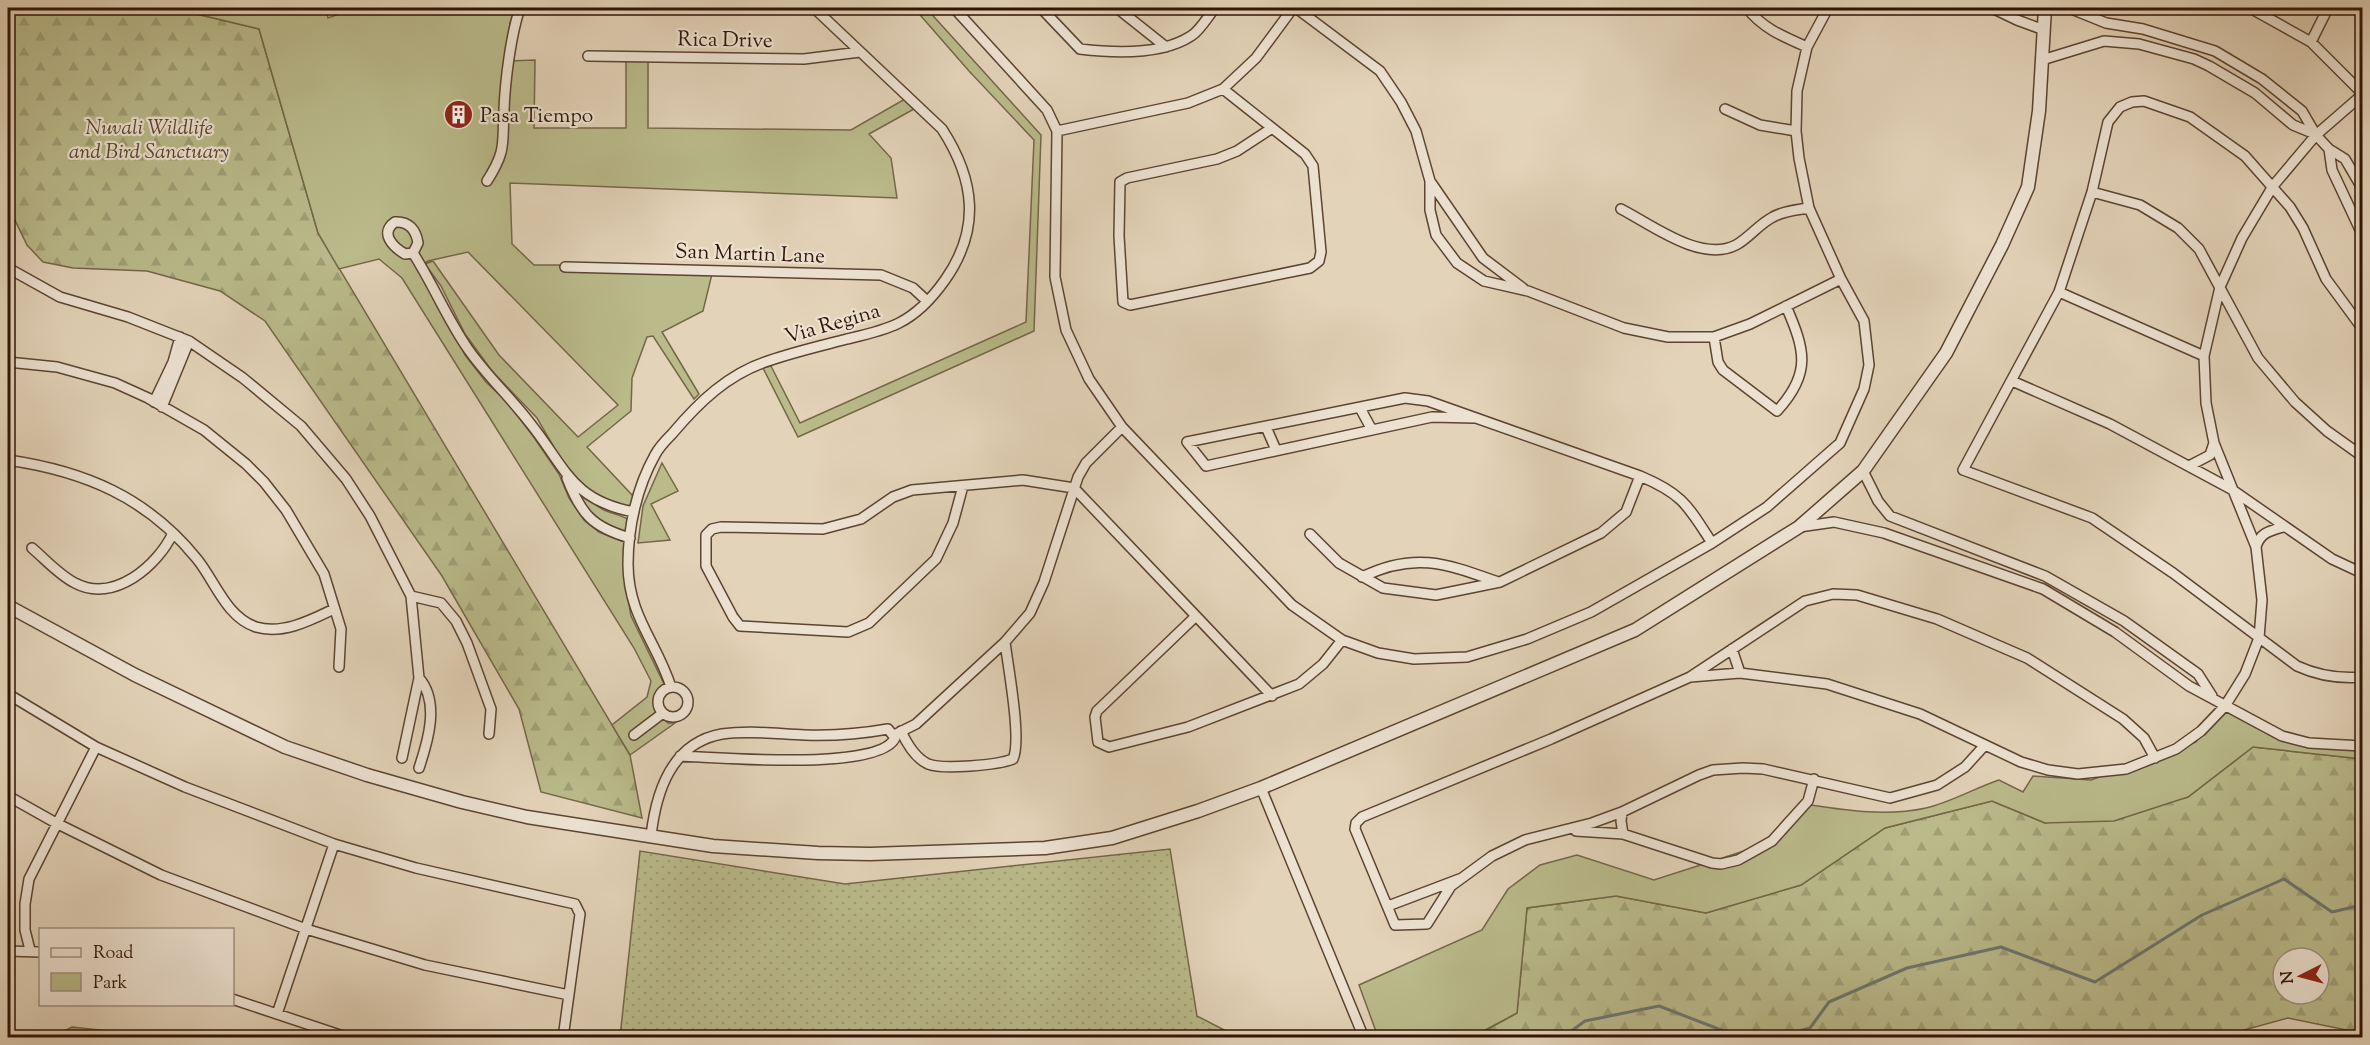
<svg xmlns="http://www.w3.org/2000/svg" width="2370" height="1045" font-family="'Sorts Mill Goudy',serif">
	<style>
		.grass { fill: url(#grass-dots); stroke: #746748; stroke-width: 1.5 }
		.forest { fill: url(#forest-firs); stroke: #746748; stroke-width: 1.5; fill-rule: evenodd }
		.park { fill: #baba8b; stroke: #746748; stroke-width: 1.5 }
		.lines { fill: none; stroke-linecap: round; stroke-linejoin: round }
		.stream { stroke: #6d766f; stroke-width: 3 }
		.minor-casing { stroke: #5c4432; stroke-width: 12 }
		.tertiary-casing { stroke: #5c4432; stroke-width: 15 }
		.minor { stroke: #ede2d2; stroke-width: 9 }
		.tertiary { stroke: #ede2d2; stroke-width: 12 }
		.labels { text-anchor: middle; stroke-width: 4.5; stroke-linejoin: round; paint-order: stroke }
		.street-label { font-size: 21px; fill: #2f1405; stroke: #ede2d2 }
		.poi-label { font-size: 21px; fill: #2f1405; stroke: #ede2d2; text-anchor: start }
		.park-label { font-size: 21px; font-style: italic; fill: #59462d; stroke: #ede2d2 }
	</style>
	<defs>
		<pattern id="grass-dots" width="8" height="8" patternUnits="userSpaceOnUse" patternTransform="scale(1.5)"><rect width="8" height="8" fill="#baba8b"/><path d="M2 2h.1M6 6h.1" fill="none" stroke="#a09f76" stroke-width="1.8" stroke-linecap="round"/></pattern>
		<pattern id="forest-firs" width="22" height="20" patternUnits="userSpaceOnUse" patternTransform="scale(1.5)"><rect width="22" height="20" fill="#baba8b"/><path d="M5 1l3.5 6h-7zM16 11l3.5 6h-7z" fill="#a09f76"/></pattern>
	</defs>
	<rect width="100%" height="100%" fill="#e3d3b9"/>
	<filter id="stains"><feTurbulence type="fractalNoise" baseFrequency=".00333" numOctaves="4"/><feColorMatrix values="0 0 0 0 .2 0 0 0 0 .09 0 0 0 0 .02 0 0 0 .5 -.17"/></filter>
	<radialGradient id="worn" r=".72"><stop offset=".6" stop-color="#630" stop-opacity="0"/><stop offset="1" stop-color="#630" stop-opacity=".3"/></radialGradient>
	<path class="grass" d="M1170,849l27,167 41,21h-618l20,-186 205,33z"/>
	<path class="forest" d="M8,8h163l88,21 59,204 312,522 12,63 -101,-26 -22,-83 -77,-133 -177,-255 -45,-30 -73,-20 -74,-3 -30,-6 -16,-17 -14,-29 -5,-45z
		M2253,747l109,12v271l-6,2 -68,-14 -73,20h-743l45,-25 10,-105 89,-12 90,17 95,-28 84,-57 107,-27 53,22 143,-26zM2283,958h36v36h-36z
		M72,1027l82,9 2,1h-104z"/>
	<path class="park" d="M172,8h154l2,10 28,-10h160l-6,15 -4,38 29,-1 -1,68h92v-68l22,1v67l203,2 54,-31 9,10 -45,25 22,24 6,40 -387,-15 2,61 22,21h26l1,5 151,4 -9,37 -41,21 37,62 -5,5 -41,-63 -6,1 -15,41 -1,33 -44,36 46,49 -3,13 -20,-5 -29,-19 -22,-29 -22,-38 -45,-47 -27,-37 -24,-48 -16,-22 8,-3 66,94 79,82 40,-32 -150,-153 -40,9 -12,7 22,34 27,53 21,27 19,18 28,36 26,38 10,24 15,22 15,12 28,11 -3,33 7,40 35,72 -5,11 -2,16 9,8h7l-45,32 -18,-30 35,-28 4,-16 -17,-33 -232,-370 -23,-19 -40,10 -21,-36 -59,-204z
		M914,8h12l115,127 -7,196 -236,106 -35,-69 8,-2 29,57 226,-101 8,-182 -65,-69z
		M662,463l16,28 -27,13 19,36 -32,3 5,-37z
		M572,485c10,9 20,19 32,25 8,4 16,4 23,9l2,8 -4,5 -32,-14z
		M2220,706l43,22 56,14 43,2v15l-109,-12 -65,50 -74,24 -69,2 -53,-22 -107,27 -84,57 -95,28 -90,-17 -89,12 -10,105 -45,24h-94l-19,-52 123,-55 26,-41 32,-24 37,-10 77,25 118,-38 31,-38c41,6 82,13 123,4 25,-6 49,-20 73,-28l24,12 10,-16 58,4 76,-26 29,-12z"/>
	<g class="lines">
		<path class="stream" d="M71,1038l5,-3 50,3
			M1562,1038l23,-17 74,-15 83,32
			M1773,1038l37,-10 19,-26 78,-34 94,-21 94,35 107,-67 82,-36 48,33 30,-7"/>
		<defs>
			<path id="minor" d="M954,8l93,102 10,21 -2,146 11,53 23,49 33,48 170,178 50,35
				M1041,8l39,41c33,4 82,6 111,-13 9,-5 17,-20 24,-28
				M1117,8l49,39
				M1296,8l84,63 21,31 15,29 14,50v29l6,25 21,28 27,18 44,10 96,37 44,9h46l36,-13 91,-45
				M1747,8c15,20 37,29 60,39
				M1992,8l25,12 27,10
				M2069,8l37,15 37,6 72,22 47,28 40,32 14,24 13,14 16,10 17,29
				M2250,8l61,34 51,51
				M2311,42l17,-34
				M588,56l216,3 56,-7
				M2042,60l62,-19 35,3 55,15 15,7 46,27 38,32 22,9
				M1223,89l82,65 8,12 8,86 -2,9 -9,7 -180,37 -7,-3 -4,-66 1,-54 7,-4 90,-19 20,-8 35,-23
				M1725,109l35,16 36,6
				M1057,131l131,-28 35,-14 33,-31 37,-50
				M2329,149l3,21 30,64
				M487,181c20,-31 15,-38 17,-71 1,-29 7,-76 16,-102
				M1430,181l53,77 41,31
				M2092,192l48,13 38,23 21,21 59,109 37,44 32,29 35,25
				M1621,209c31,16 80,54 115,36 13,-7 23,-21 37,-28 10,-6 24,-7 36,-9
				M395,222c14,-1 21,8 23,21l-5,10 -8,1c-12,-7 -26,-21 -10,-32z
				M413,253c20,31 34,66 55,96 18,26 43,49 62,74 36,45 41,77 104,89
				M565,267l316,8 32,13 14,13
				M8,268l52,29 68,20 61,24 54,37 58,48 45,53 24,37 41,80 8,82c21,24 9,63 0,90
				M2059,292l145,64
				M2362,328l-36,-49 -23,-51 -13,-21 -45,-51 -55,-39 -46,-16 -12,1 -12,5 -12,15 -16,70 -33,100 -96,178 129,48 81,55 124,93c22,10 42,13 65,11
				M1714,337l4,25 5,8 54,41c35,-38 28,-61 9,-105
				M8,362l49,5 58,16 33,15 56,32 42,34 18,18 22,28 38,64 17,55 -2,38
				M2012,381l98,43 121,65 101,70 30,14
				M154,402l19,-40 7,-25
				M162,407l27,-66
				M1360,408l12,22
				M1475,418l-43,-1 -226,49 -19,-24 218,-44 23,3 212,75
				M1266,427l10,23
				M8,460c76,11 139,37 189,99 18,22 29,58 59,68 27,8 55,-7 78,-18
				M2189,466l21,-11 4,-12
				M1863,471l15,30 12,15 155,60 79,45 74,53 14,22
				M567,478c14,36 25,49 63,60
				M963,486l-10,37 -17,36 -67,64 -21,9 -108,-6 -7,-9 -27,-51v-31l6,-6 9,-2 102,2 38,-10 32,-22 19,-7 111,-10 51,8 122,128 -99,95 -2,6 3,25 11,5 79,-20 111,-43 24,-20 19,-24 36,13 36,6 53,-2 60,-18 64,-27 121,-69 55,-36 73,-64 24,-54 5,-24 -5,-44 -23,-42 -32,-71 -10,-50 -3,-27 1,-40 10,-44 21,-39
				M1799,527l35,-5 50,11 159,56 72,43 74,54 93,50 27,7 53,3
				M1310,534l29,29 44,25 53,7 64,-13 101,-49 25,-21 14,-36c43,18 48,30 72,67
				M2256,547c4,-14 13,-16 27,-20
				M32,548c14,12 27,27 43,35 39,21 83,-18 98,-50
				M1362,577c53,-26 85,-13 136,5
				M411,596l30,7 15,18 11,22 24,66 -2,25
				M1196,616l76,80
				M1732,649l8,24
				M1690,677l50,-4 87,11 93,30 101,48 27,8 30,4 48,-5 50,-20 25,-18 24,-25 20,-32 14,-36 3,-38 -6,-53 -42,-104 -8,-40 -2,-47 16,-69 22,-49 31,-52 43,-51 46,-40
				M671,687c-14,-45 -43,-71 -43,-123 0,-37 9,-77 27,-109 4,-8 11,-15 17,-21 27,-32 56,-60 96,-73 26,-9 52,-15 79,-22 17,-4 36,-8 52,-16 18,-9 34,-26 46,-43 36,-51 30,-100 -3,-151l-128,-121
				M658 702a15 15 0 1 1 30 0a15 15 0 1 1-30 0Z
				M8,694l88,53 89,40 149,57 82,24 159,36 5,10 -17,124
				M901,731c6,13 14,27 27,33 15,6 70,1 85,-5 9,-19 -5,-92 -8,-117
				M634,735l29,-22
				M894,735l22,-11 89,-82 25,-29 14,-31 34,-105 8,-14 36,-36
				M402,758l17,-80
				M1261,788l103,250
				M8,796l48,27 105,52 145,54 119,36 144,30
				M1622,812l-1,9 2,13
				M1576,831l47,3 89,29 9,1 17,-4 34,-19 36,-40 6,-22
				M651,836c5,-44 20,-93 71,-102 28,-4 56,0 83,1 29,1 55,-1 83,-6l7,9c-16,34 -178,19 -215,18
				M1462,878l-11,8 -24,38 -32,1 -40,-96 1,-6 6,-6 189,-78 139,-62 115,-76 28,-7 24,1 80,24 90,39 96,61 21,19 11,20
				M1388,906l74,-28 30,-22 33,-16 67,-17 30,-11 77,-37 14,-5 30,-2 20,1 127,29 47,-13 28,-18 20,-22
				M30,950l-5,-20v-26l4,-25 67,-132
				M8,951l32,1
				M232,999l117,39
				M277,1014l57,-170"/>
			<path id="tertiary" d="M8,606l127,69 150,72 82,28 95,27 65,15 186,29 105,7 52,1 175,-6 67,-10 86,-27 63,-23 374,-158 164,-103 64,-56 83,-118 56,-108 26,-58 11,-76 6,-103"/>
		</defs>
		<use href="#minor" class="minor-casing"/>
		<use href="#tertiary" class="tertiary-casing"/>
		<use href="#minor" class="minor"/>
		<use href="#tertiary" class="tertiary"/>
	</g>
	<defs>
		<symbol id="building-disc" viewBox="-11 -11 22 22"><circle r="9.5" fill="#8f2418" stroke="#ede2d2"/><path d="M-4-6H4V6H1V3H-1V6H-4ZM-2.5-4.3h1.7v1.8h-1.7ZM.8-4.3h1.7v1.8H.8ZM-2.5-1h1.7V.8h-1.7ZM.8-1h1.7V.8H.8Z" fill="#fff"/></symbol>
	</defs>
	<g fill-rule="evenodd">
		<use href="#building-disc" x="442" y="98" width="33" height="33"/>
	</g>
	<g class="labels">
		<g class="street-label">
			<text transform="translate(725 39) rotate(1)" y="7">Rica Drive</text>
			<text transform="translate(750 253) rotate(2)" y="7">San Martin Lane</text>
			<text transform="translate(832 323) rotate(-16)" y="7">Via Regina</text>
		</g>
		<g class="poi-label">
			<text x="480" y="122">Pasa Tiempo</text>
		</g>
		<g class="park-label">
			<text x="149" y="134">Nuvali Wildlife<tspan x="149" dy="24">and Bird Sanctuary</tspan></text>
		</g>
	</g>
	<rect width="2370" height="1045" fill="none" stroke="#e3d3b9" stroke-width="30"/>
	<rect x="9" y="9" width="2352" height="1027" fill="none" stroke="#2f1405" stroke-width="3"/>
	<rect x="15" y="15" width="2340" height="1015" fill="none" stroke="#2f1405" stroke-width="1.5"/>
	<rect x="39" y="928" width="195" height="78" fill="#ede2d2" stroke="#a19080" stroke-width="1.5"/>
	<rect x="51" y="948" width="30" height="9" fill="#ede2d2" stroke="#a19080" stroke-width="1.5"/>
	<text x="93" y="958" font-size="18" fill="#2f1405">Road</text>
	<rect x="51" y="973" width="30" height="18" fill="#baba8b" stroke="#a19080" stroke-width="1.5"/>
	<text x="93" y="988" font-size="18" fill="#2f1405">Park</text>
	<g transform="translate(2301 976) rotate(264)"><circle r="28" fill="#ede2d2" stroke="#a19080" stroke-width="1.5"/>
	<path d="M0-4.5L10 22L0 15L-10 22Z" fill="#8f2418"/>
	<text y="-9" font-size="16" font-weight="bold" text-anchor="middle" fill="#2f1405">N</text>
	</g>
	<rect width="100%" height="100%" filter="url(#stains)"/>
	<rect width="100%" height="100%" fill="url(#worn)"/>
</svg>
